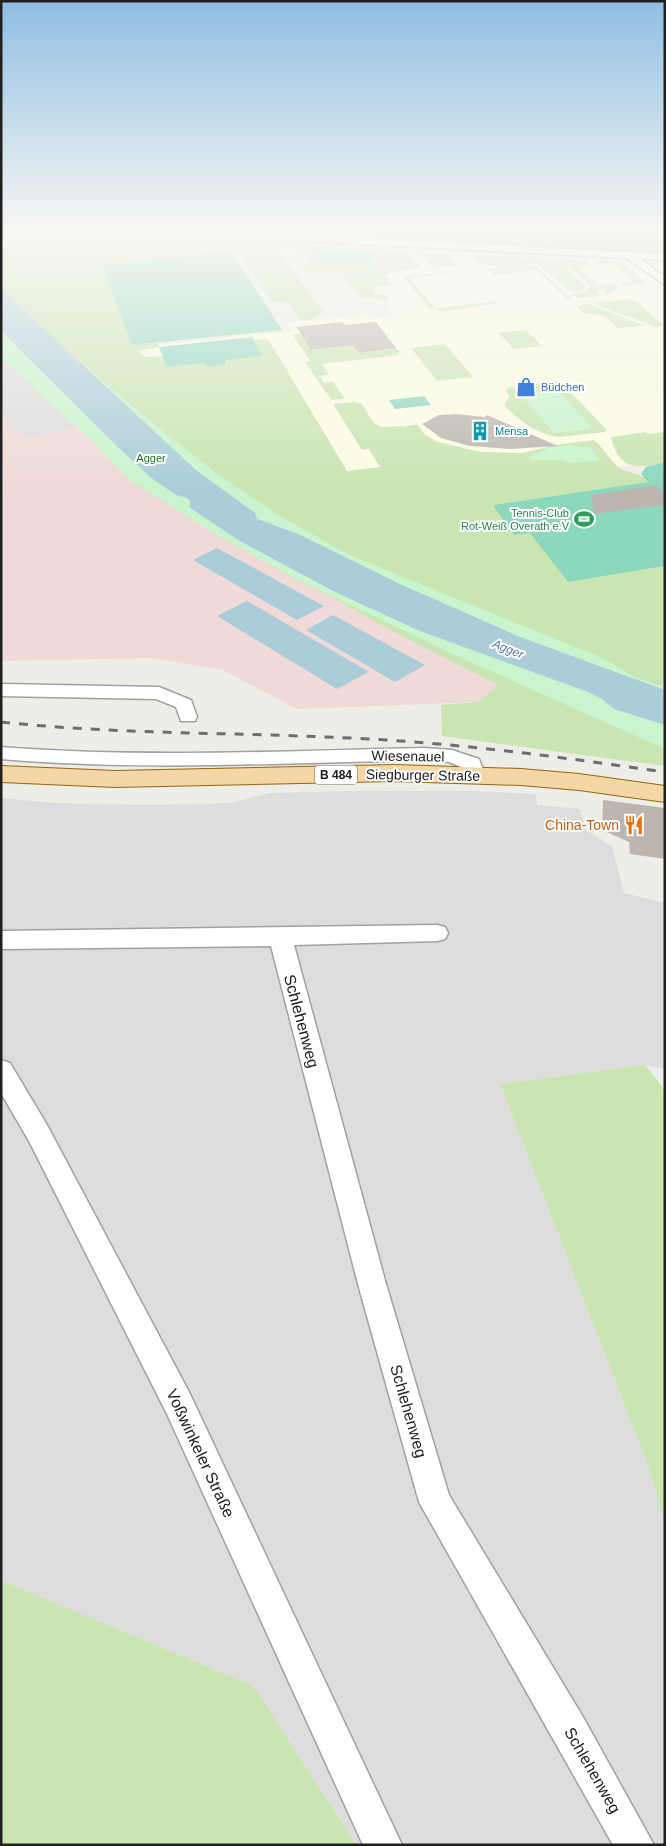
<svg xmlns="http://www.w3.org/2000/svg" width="666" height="1846" font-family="Arial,sans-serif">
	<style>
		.residential { fill: #dedddd }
		.commercial { fill: #efdad8 }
		.education { fill: #fcfde3 }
		.grass { fill: #c9e5b1 }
		.forest { fill: #aacb9f }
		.park { fill: #c8f5cd }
		.pitch { fill: #8bd8bd }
		.water { fill: #abcdd9 }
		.building { fill: #bdb6b0 }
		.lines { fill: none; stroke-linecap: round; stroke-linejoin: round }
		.minor-casing { stroke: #a1a1a1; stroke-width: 3 }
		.primary-casing { stroke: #8f690c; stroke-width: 2 }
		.minor { fill: #fff; fill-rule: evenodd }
		.primary { fill: #f5d6a7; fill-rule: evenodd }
		.rail { stroke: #6e6e6e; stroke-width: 3; stroke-dasharray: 9 9; stroke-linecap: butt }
		.labels { text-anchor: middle; stroke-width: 4; stroke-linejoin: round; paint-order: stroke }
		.far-shop-label { font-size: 11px; fill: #366cbe; stroke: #fff; text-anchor: start }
		.far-culture-label { font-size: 11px; fill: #0d838f; stroke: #fff; text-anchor: start }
		.far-park-label { font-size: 11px; fill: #157621; stroke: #fff }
		.far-leisure-label { font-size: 11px; fill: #27864d; stroke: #fff; text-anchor: end }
		.far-water-label { font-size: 12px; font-style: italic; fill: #5075a0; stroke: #fff }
		.shield { fill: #fff; stroke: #636363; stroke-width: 1 }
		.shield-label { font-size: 12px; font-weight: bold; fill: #202020 }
		.street-label { font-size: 14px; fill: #202020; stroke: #fff }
		.food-label { font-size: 14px; fill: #c56008; stroke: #fff; text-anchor: end }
		.near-street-label { font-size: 16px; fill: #202020; stroke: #fff }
	</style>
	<rect width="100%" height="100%" fill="#efede7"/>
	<path class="residential" d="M1,331l93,92 -71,16 -22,-22z
		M349,791h129l58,3 1,11 43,4 6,21 26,17 12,46 41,10v166l-20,-4 -145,19 148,381 17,59v321h-309l-102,-159 -253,-106v-782l54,5 96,2 78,-2 40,-10z"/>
	<path class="commercial" d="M3,416l21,23 70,-16 109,93 -16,1 38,22 273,146 -20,17 -181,7 -74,-39 -72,-12 -150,3z"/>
	<path class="education" d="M407,250l258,15v168l-46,7 27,27 -17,-3 -12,2 -219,39 -286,-155 179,-19 -4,-8 81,-8 7,3 15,-1 4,-3 -9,-14 -5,-2 -6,-8 4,-4 12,-1 -5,-10 6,-3 27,-3 2,-3z"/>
	<path class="grass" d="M1,231l273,13 49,68 -11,7 -12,1 -12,-18 -10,1 -8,-3 -33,-48 -136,14 31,79 26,-2 1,4 -21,4 7,6 18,-1 5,10 93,-10 -8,-16 15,-1 79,132 33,-4 -11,-18 -7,1 -29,-46 22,-2 7,2c4,6 9,17 15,21 7,5 20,-1 29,2v-1l11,-2 8,11 13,7 43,10 42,1 32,-8 38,-5c11,7 15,18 24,26 8,7 21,5 32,16l-156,23 37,27 38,50 97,-16v124l-145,-53 -278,-134 -187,-163 -54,-51z
		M47,231h46l176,11z
		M285,245l122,5 13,16 -2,3 -27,3 -6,3 8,11h-15l-4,4 2,4 11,1 3,3 -5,2 -24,-3 -21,-25 -35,-1 -4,-5 10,-2 -15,-18z
		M420,252l29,3 6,6 1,5 -25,1z
		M471,255l114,5 5,6 -12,2 21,17 15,-2 4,4 -7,7 -5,1 -2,-5 -7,1 4,5 -24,2 -5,-4 9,-1 10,-7 -21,-18 -4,1 20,17 -6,5 -10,1 -33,-29c-25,2 -48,11 -66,-8z
		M596,261l24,1 27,21 -23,3 -3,-2 13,-2 -22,-19 -14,1 -4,-2z
		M534,265l38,34h-4l-32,-29 -43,5 -6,-6z
		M472,270l-63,8 27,30 62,-7 -1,2 -53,9 -15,-4 -24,-29 3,-3z
		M629,299l7,2 26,23v2l-7,1 -63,-24z
		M590,304l1,1 55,21 -28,2 -14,-12 -21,-3 -7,-7z
		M526,330l16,16 -28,3 -15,-16z
		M300,334l11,16 42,-5 6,8 37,-5 5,4 -4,1 2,2 -77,9 7,11 -9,1 4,7 9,-1 12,17 -14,1 -26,-38 5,-1 -17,-26z
		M445,344l28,33 -36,4 -26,-33z
		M557,381l5,2 45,47 -2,2 -47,5c-21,-3 -39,-16 -54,-32l6,-9 -5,-5 4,-4h5l3,3 19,-2 -3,-4z
		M646,432l3,2 16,-2v30c-28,8 -47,7 -54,-25z
		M186,516h7l472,209v41l-223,-30 -1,-31 37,-3 20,-17 -100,-51z
		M645,1065l20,25v434l-17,-59 -148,-381z
		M1,1580l253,106 102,159h-355z"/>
	<path class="forest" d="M201,231h464v24z"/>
	<path class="park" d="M1,289l8,10 112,98 96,77 63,42 69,39 253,103 34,20 29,9v62l-210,-94 -159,-76 -72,-40 -94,-59 -49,-50 -56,-49 -24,-24z
		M558,390l35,39 -39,4 -33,-38z
		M569,445l21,3 10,12 -29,3 -18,-4 -21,2 -3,-4 19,-9z"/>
	<path class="pitch" d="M319,249h3l51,3 -2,13 -56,-4z
		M232,252l50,78 -150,15 -31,-80z
		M252,337l10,19 -36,4 -1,5 -16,2 -5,-4 -37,4 -8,-20z
		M424,396l7,9 -36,4 -6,-9z
		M665,462v104l-97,16 -38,-49 -16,2 -21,-30 155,-23 -7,-8 5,-7z"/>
	<path class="water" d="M1,289l195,181 59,43 2,6 39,14 104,51 120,53 145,53v35l-51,-16 -12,-10 -14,-7 -168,-61 -87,-40 -95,-51 -49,-33 2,-5 -4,-4 -11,-3 -26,-18 -29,-27 -120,-119z
		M217,548l107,58 -27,14 -104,-60z
		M247,601l122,71 -32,17 -120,-73z
		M333,615l92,50 -30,17 -89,-52z"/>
	<path class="building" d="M342,322l3,3 31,-3 20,26 -37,5 -6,-8 -42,5 -15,-23z
		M456,414l29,3 2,-2 71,31 -48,3 -40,-3 -29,-8 -19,-14 17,-9z
		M656,485l9,10v10l-71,9 -3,-19z
		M603,800l62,8v51l-35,-5 -1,-12 -27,-12z"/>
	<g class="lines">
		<defs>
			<path id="minor" d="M161,231h59l445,23v6l-24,-1 24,18v8l-39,-27 -460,-24z
				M1,684l158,3 32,13 6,17 -2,4h-14l-5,-14 -20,-8 -155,-3z
				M1,747c141,11 282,4 423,1l28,2 27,9 6,16 -3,5 -7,2 -7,-2 -5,-12 -14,-6 -25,-2c-141,3 -282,11 -423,-1z
				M437,925l8,2 3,6 -3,6 -8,2 -143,4 92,339 63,211 134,222 71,128h-41l-194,-343 -61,-218 -87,-338 -270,3v-18z
				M1,1060l9,3 37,62 142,267 213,453h-39l-196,-431 -138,-273 -28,-48z"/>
			<path id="primary" d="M395,765l126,4 58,5 86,12v16l-86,-12 -58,-5 -126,-4 -280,6 -114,-5v-16l114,5z"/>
		</defs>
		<use href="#minor" class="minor-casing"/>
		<use href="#primary" class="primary-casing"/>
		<use href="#minor" class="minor"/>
		<use href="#primary" class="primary"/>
		<path class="rail" d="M1,722c122,13 244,10 367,17 99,5 198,19 297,33"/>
	</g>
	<linearGradient id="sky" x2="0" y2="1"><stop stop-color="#8fbee2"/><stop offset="0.47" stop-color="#f8f7f4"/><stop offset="1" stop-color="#f8f7f4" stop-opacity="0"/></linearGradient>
	<rect width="666" height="489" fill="url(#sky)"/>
	<defs>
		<symbol id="shop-bare" viewBox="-9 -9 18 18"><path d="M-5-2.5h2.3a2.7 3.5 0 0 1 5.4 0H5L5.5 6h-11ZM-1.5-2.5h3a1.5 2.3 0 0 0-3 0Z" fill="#3f7fe0" stroke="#fff" stroke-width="2.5" paint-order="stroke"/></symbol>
		<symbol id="building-bare" viewBox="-9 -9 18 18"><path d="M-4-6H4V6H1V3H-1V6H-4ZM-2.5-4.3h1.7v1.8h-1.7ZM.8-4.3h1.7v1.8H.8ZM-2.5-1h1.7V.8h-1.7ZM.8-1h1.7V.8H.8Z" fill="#0f9aa8" stroke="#fff" stroke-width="2.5" paint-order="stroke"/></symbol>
		<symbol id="stadium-bare" viewBox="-9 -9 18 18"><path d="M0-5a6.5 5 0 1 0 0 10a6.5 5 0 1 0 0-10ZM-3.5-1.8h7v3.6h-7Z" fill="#2e9e5b" stroke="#fff" stroke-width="2.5" paint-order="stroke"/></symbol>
		<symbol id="restaurant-bare" viewBox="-9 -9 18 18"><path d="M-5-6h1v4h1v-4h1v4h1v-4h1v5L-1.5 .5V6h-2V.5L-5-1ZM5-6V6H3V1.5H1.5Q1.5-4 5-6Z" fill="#e8710a" stroke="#fff" stroke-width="2.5" paint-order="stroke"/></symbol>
	</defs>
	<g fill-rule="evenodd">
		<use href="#shop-bare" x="512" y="373" width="28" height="28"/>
		<use href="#building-bare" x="466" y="417" width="28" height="28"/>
		<use href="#stadium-bare" x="570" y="505" width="28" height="28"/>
		<use href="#restaurant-bare" x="620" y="811" width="28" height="28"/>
	</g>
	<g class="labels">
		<g class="far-shop-label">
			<text x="541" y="391">Büdchen</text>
		</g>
		<g class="far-culture-label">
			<text x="495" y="435">Mensa</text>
		</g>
		<g class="far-park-label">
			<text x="151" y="462">Agger</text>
		</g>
		<g class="far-leisure-label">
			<text x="569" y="517">Tennis-Club<tspan x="569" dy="13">Rot-Weiß Overath e.V</tspan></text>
		</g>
		<g class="far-water-label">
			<text transform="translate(508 649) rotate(22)" y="4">Agger</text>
		</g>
		<rect class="shield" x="315" y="765.5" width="42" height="19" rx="4"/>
		<g class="shield-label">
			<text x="336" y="779">B 484</text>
		</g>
		<g class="street-label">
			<text transform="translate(408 756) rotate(1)" y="5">Wiesenauel</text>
			<text transform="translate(423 775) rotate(1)" y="5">Siegburger Straße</text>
		</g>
		<g class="food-label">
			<text x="619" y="830">China-Town</text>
		</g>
		<g class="near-street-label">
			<text transform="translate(302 1021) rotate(75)" y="6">Schlehenweg</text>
			<text transform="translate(409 1411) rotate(74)" y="6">Schlehenweg</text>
			<text transform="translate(201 1453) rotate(65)" y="6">Voßwinkeler Straße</text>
			<text transform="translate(593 1770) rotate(60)" y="6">Schlehenweg</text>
		</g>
	</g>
	<rect width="666" height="1846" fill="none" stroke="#202020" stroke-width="5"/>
</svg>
